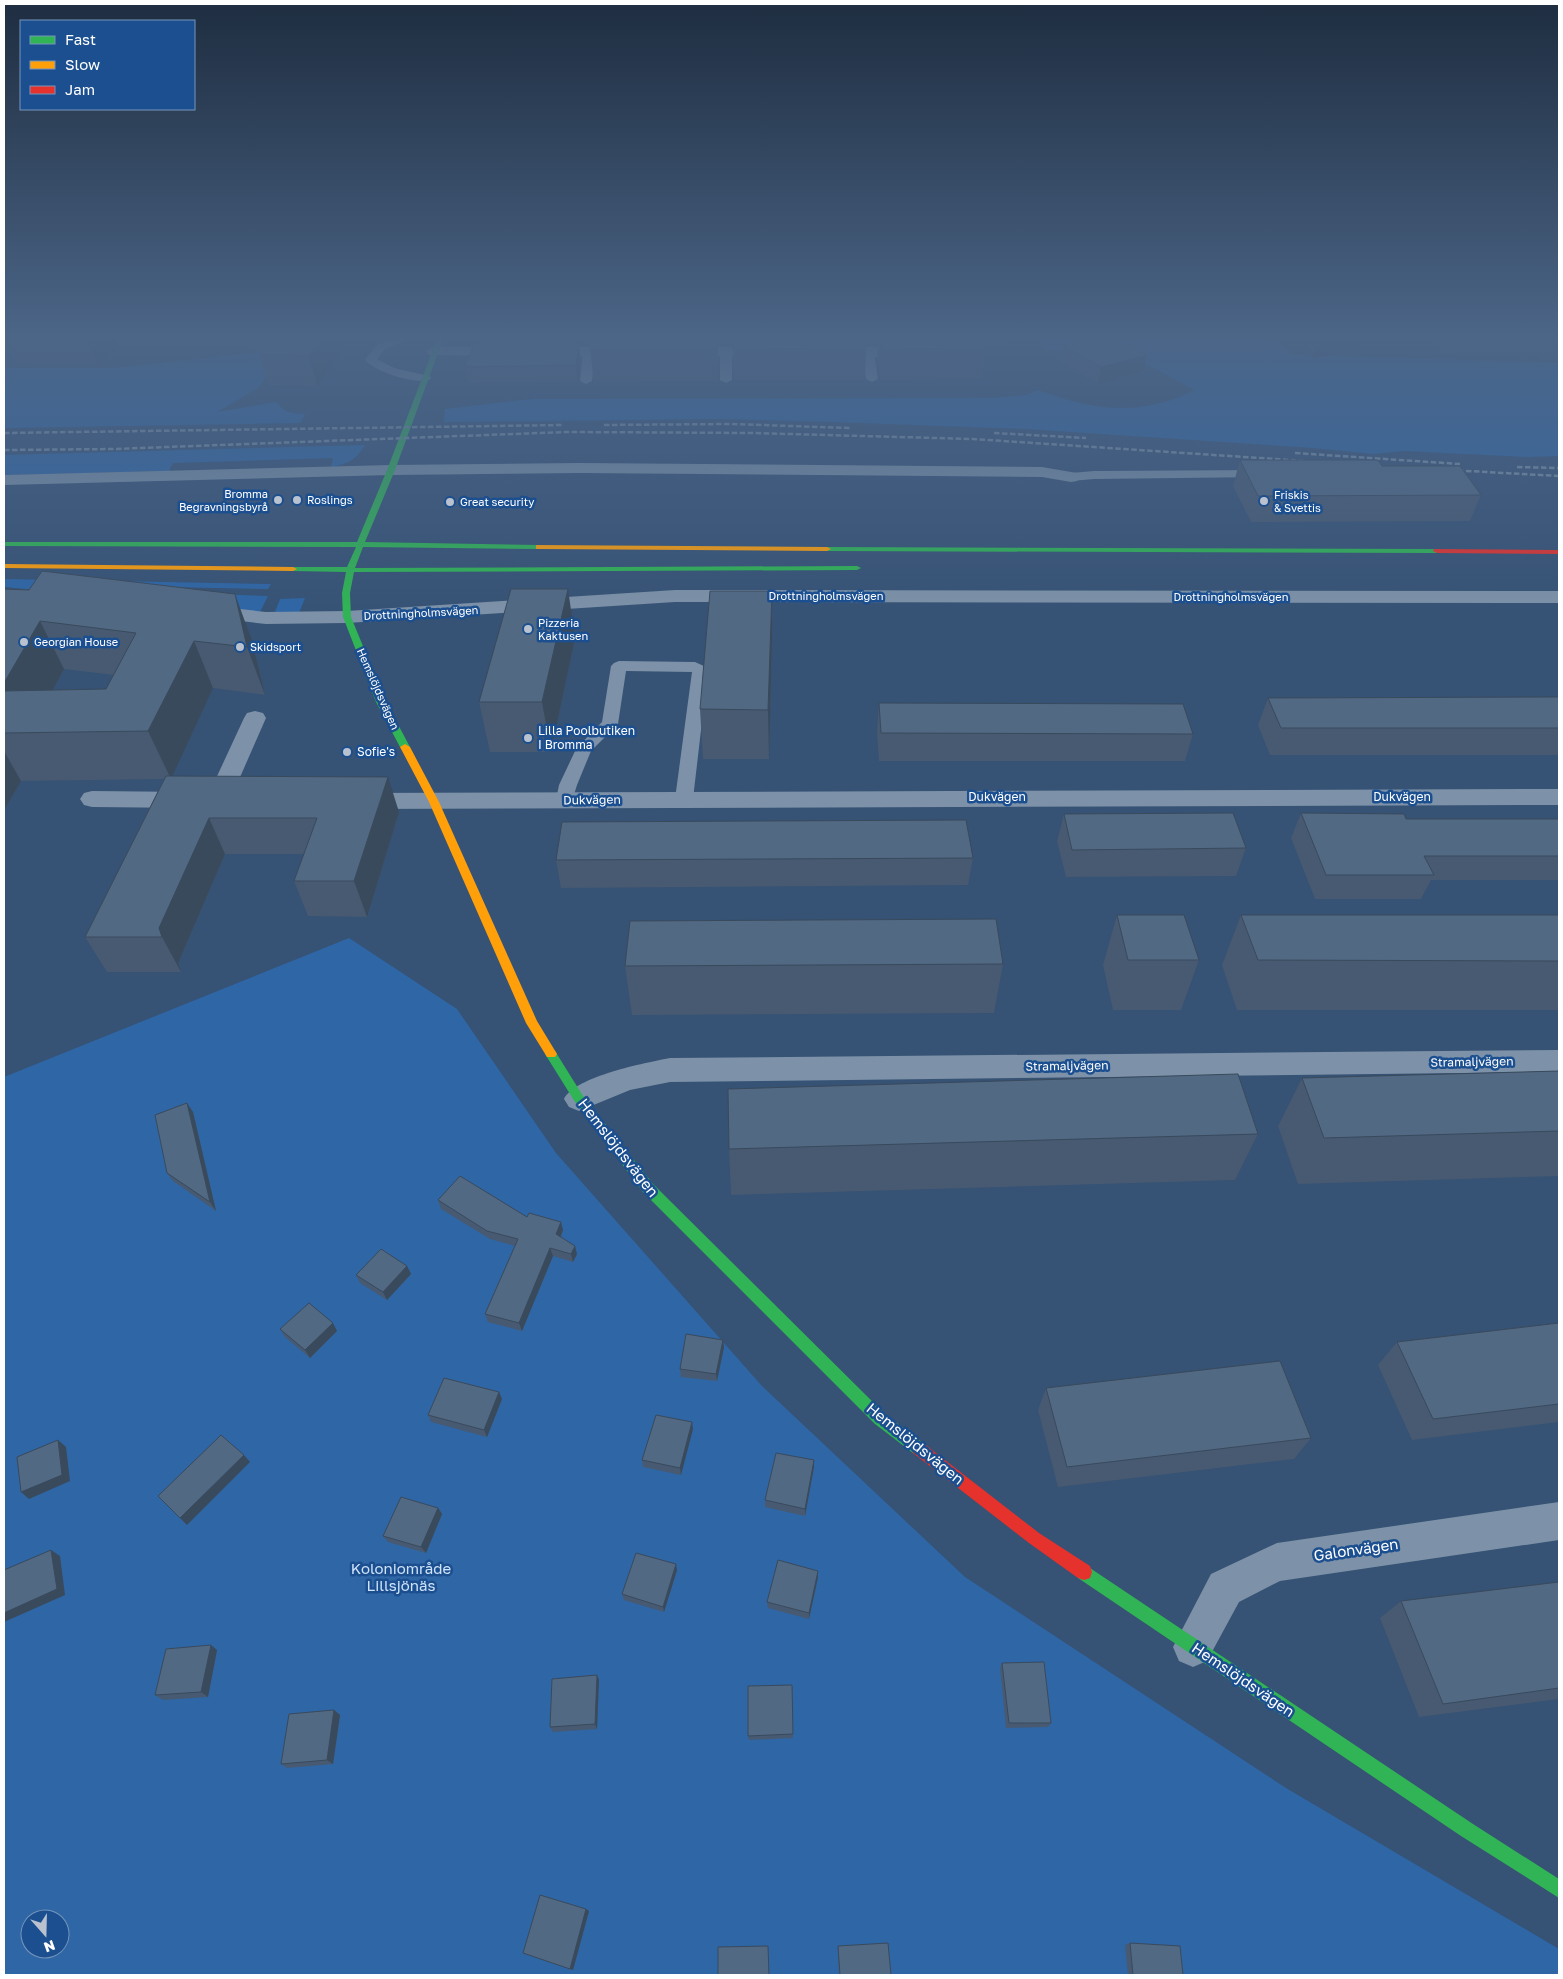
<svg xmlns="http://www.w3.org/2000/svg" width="1563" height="1979" font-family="'Golos Text',sans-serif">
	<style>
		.green { fill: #2f66a5; fill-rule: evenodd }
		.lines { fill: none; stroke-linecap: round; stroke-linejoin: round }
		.lane { fill: #7d92a8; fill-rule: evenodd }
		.street { fill: #7d92a8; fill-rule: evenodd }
		.fast { fill: #30b455; fill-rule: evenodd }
		.slow { fill: #ff9f0a; fill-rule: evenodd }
		.jam { fill: #e5322d; fill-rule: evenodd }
		.rail { stroke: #7e92a7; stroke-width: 2.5; stroke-dasharray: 5.5 2.5; stroke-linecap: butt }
		.wall { fill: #475a72; fill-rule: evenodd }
		.shaded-wall { fill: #394a5c }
		.building { fill: #526984; stroke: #394a5c }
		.poi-dot { fill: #b9c2ce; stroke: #1b4f8f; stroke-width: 2 }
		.labels { text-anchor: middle; stroke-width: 5; stroke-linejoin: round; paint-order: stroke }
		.far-poi-label { font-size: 11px; fill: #fff; stroke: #1b4f8f; text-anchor: start }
		.far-street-label { font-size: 11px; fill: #fff; stroke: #1b4f8f }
		.poi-label { font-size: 12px; fill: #fff; stroke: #1b4f8f; text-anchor: start }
		.street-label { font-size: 12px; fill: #fff; stroke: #1b4f8f }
		.near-street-label { font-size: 15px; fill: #fff; stroke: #1b4f8f }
		.near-park-label { font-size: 15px; fill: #cfe3fa; stroke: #1b4f8f }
	</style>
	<rect width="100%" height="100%" fill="#365274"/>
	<path class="green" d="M1038,334h232l21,21 268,8v93l-31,1 -124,-6 -31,3 -60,-6 -287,-19 -192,-7 -115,-3 -275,3 1,-13 87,-10 460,-1 34,-3 12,-5c55,21 103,27 157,0l-90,-48 -36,8h-25z
		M272,351l4,11 -18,26 -41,24 60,-10c7,12 16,11 28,12l-4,9 -297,5v-60h111z
		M365,445c-9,15 -17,19 -34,22l2,-9 -160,5 -4,8 -165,4v-20z
		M4,579l267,5 -3,5 -209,-4 -12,6 -43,-4z
		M148,592l120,4 -9,18z
		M305,598l-6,15 -25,1 6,-15z
		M349,938l108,71 99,144 206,233 203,191 321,211 273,161v26h-1555v-898zM30,1919h30v30h-30z"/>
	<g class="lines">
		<path class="lane" d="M405,334h16l-36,15 -8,10 17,9 35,8 2,2 -2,2c-16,4 -53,-8 -64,-20l12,-15z
			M589,349l6,3 -3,29 -6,3 -6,-3 3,-29z
			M726,349l6,3v28l-6,3 -6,-3v-28z
			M868,349l6,3 4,27 -6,3 -6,-3 -4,-27z
			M1258,470l6,4 -1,3 -169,2 -23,2 -6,-4 6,-4 23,-2z
			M619,661l76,1 11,5 2,3 -15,129 -3,4 -6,2 -6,-2 -3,-4 17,-127 -66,-1 -8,53 -27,27 -14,34 -6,19 -6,2 -6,-2 -3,-4 3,-15 17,-36 26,-27 9,-56 3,-3z"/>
		<path class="street" d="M942,334h15l1,6 -7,13 -26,4h-97l-5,-2 -3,-3 3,-3 5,-2 112,-1 2,-6z
			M434,347h194l5,2 3,3 -3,3 -5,2 -199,-2 -3,-3 3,-3z
			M681,347h89l5,2 3,3 -3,3 -5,2 -94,-2 -3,-3 3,-3z
			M580,463l462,4 35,6 3,4 -3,4 -6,1 -29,-5 -462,-4 -189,2 -387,10v-10l387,-10z
			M675,590l884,1v12l-884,-1 -328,21 -81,1 -62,-7 -7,-2 -3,-4 3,-4 7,-2 62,7 81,-1z
			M255,711l8,2 3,5 -36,82 -4,6 -8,2 -8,-2 -4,-6 38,-82 3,-5z
			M1559,789v16l-1201,4 -8,-2 -4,-6 4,-6 8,-2z
			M92,791l98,1 8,2 4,6 -4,6 -8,2 -98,-1 -8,-2 -4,-6 4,-6z
			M1559,1050v22l-889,10 -40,8 -51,21 -10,-4 -5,-8c12,-23 81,-36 106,-41z
			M1559,1502v38l-279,41 -41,21 -32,59 -14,6 -14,-6 -6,-14 38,-73 66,-31z"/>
		<path class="fast" d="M439,334h6l-50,136 -30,72 174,3 4,2 -4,2 -176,-2 -8,21 502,-2 4,2 -4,2 -503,2 -4,21 1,24 35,85 24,45 -5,3 -5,-3 -24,-45 -33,-85 -1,-24 4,-21 -53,-1 -4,-2 4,-2h54l9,-20 -352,-1v-4h353l30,-72z
			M824,547l613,2 4,2 -4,2 -610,-2h-3z
			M551,1049l4,2 28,45 70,88 232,230 38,29 2,5 -2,5 -5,2 -5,-2 -38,-29 -232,-232 -68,-90 -30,-48 2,-3z
			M1084,1564l389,260 86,55v19l-98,-62 -383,-258 -2,-6 2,-6z"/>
		<path class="slow" d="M536,545l291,2 4,2 -4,2 -288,-2h-3z
			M4,564l289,3 4,2 -4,2 -289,-3z
			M405,744l5,3 29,55 98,219 20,33 -2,3h-8l-21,-34 -97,-221 -29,-55z"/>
		<path class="jam" d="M1434,549l125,1v4l-122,-1 -4,-2z
			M918,1441l5,2 116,90 51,33 2,6 -2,6 -6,2 -6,-2 -49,-35 -116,-90 -2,-5 2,-5z"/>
		<path class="rail" d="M604,425l126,-1 121,4
			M4,433l560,-8
			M994,433l92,5
			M4,450l110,-1 452,-17 186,1 221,6 332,22
			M1295,453l165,11
			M1517,467l42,1
			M1450,470l109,6"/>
	</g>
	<path class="wall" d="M6,334h349l-38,52 -49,-1 -9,-31 3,-3 -144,-5 -20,19 -80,-2z
		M480,334h531l-1,11 -25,1v2l-3,31 -102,1 -3,-21 1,-14h-13l1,3 -1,32h-131l-1,-35h-15v36l-124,1 -4,-32 1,-5h-12l1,14 -2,23 -110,1 -3,-16 17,-24z
		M1310,334h102l-100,25 -5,-14z
		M1422,334h137v24l-19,1 -5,-6h-97z
		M1063,345l80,26 -45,13 -37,-22z
		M1240,460l142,6 99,29 -11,26 -219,1 -18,-36z
		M4,589l248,52 13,54 -52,-7 -41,88 227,36 -32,105 -59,-1 -14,-35 10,-27h-79l-47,109 3,9h-74l-22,-35 79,-158 -143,2 -17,29zM64,669l50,6 -8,14 -54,1z
		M772,591v49l-3,119h-66l-3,-50z
		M575,638l-24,114h-61l-11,-50z
		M1559,697v58h-289l-12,-30 10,-27z
		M879,703l314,31 -8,27h-306l-2,-30z
		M1301,813l105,6h153v61h-128l-10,19h-106l-24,-61z
		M1064,814l182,34 -10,28 -170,1 -9,-36z
		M973,858l-5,27 -407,3 -5,-28z
		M1117,915l82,45 -18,50h-68l-10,-45z
		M1241,915h318v95h-322l-15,-45z
		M1003,964l-9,49 -362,2 -7,-49z
		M1559,1071v105l-261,8 -20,-58 24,-48z
		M193,1112l23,99 -43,-30 -6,-8z
		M1258,1134l-23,46 -504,15 -2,-46z
		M438,1200l89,17 36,13 -2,7 16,17 -4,8 -20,-6 -31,75 -34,-9 -3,-8 30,-68 -25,-7 -49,-30z
		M407,1266l4,8 -24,26 -27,-17 -4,-8z
		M1559,1323v99l-147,18 -34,-75 19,-23z
		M280,1329l57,2 -27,27 -25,-21z
		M724,1347l-7,34 -36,-4 -1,-8z
		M1046,1388l265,50 -17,21 -236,28 -20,-77z
		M499,1392l3,7 -15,38 -56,-15 -3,-7z
		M693,1429l-12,46 -38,-8 -1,-7z
		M814,1460v7l-9,49 -40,-9v-7z
		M438,1508l4,6 -16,39 -38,-11 -5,-6z
		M677,1570l-13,42 -40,-12 -2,-6z
		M818,1577l-9,42 -41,-11 -1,-6z
		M1559,1582v117l-140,18 -39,-99 21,-17z
		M217,1650l-9,47 -45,3 -8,-5z
		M1002,1663l49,60 -3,4 -42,1 -6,-60z
		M597,1675l2,5 -2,49 -44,3 -3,-5z
		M792,1685l1,53 -44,2 -1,-4z
		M334,1710l6,5 -7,49 -46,4 -6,-4z
		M586,1909l3,2 -16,59 -50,-17z
		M1130,1943l53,32h-55l-3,-30z
		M838,1946l53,29h-52l-1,-27z"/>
	<path class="shaded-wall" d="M87,334h26l5,12 -20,19 -12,-30z
		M325,334h30l-38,52 -8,-30z
		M1320,334h92l-100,25z
		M579,343l1,16 -2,23 -2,-17z
		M1147,355l-4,16 -45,13 3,-17z
		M568,589l7,49 -24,114 -9,-50z
		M772,591v49l-3,119 -1,-49z
		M235,594l17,47 13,54 -18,-48z
		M40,621l24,48 -35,64 -25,-34v-16z
		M194,641l19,47 -42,91 -23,-48z
		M4,751l17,30 -17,29z
		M388,777l11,35 -32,105 -13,-36z
		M209,818l16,36 -47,109 3,9 -19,-35 -3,-9z
		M187,1103l6,9 23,99 -6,-9z
		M561,1222l2,8 -5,13 -2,-9z
		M575,1246l2,8 -4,8 -2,-8z
		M550,1248l3,8 -31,75 -3,-8z
		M407,1266l4,8 -24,26 -4,-8z
		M333,1323l4,8 -27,27 -5,-8z
		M723,1340l1,7 -7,34 -1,-7z
		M499,1392l3,7 -15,38 -3,-7z
		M692,1422l1,7 -12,46 -1,-7z
		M58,1440l8,7 4,34 -41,18 -8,-7z
		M244,1455l6,7 -63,63 -7,-7z
		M814,1460v7l-9,49v-7z
		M438,1508l4,6 -16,39 -5,-6z
		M51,1550l9,6 5,39 -61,27v-9z
		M676,1564l1,6 -13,42 -1,-5z
		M818,1571v6l-9,42v-6z
		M211,1645l6,5 -9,47 -7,-5z
		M597,1675l2,5 -2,49 -2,-5z
		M334,1710l6,5 -7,49 -6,-4z
		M586,1909l3,2 -16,59 -3,-1z"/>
	<path class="building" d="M58,334h29l-1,1z
		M275,334h50l-16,22 -50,-2z
		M592,334h125v15l-127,1z
		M733,334h131l2,14 -133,1z
		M879,334h103l3,14 -104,1z
		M1105,334h4l38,21 -46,12 -38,-22z
		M474,343h105l-3,22 -111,2z
		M1240,460h138l4,6h78l21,29 -223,1z
		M42,571l193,23 12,53 -53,-6 -46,90 -144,2v-42l102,-2 30,-56 -96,-12 -36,62v-94l25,1z
		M511,589h57l-26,113h-63z
		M710,591h62l-4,119 -68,-1z
		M1559,697v31h-278l-13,-30z
		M879,703l304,1 10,30 -312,-1z
		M166,776l222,1 -34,104h-60l23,-63h-108l-50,110 3,9h-77z
		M1233,813l13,35 -174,2 -8,-36z
		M1301,813l103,1 2,5h153v37h-135l10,19h-108z
		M966,820l7,38 -417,2 6,-38z
		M1117,915h67l15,45h-71z
		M1241,915h318v46l-301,-1z
		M996,919l7,45 -378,2 5,-45z
		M1559,1071v60l-235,7 -22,-60z
		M1238,1074l20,60 -529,15 -1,-60z
		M187,1103l23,99 -43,-29 -12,-58z
		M460,1176l67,41 2,-4 32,9 -5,12 19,12 -4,8 -21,-6 -31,75 -34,-9 33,-75 -31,-8 -49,-31z
		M381,1249l26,17 -24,26 -27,-17z
		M309,1303l24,20 -28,27 -25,-21z
		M1559,1323v81l-126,15 -36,-77z
		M686,1334l37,6 -7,34 -36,-5z
		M1280,1361l31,77 -244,29 -21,-79z
		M444,1378l55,14 -15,38 -56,-15z
		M656,1415l36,7 -12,46 -38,-8z
		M221,1435l23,20 -64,63 -22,-22z
		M58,1440l4,35 -41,17 -4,-35z
		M776,1453l38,7 -9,49 -40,-9z
		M401,1497l37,11 -17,39 -38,-11z
		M51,1550l6,39 -53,24v-43z
		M636,1553l40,11 -13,43 -41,-13z
		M778,1560l40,11 -9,42 -42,-11z
		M1559,1582v106l-116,16 -42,-103z
		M211,1645l-10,47 -46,3 11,-46z
		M1044,1662l7,61h-42l-7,-60z
		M597,1675l-2,49 -45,3 2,-48z
		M792,1685l1,49 -45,2v-50z
		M334,1710l-7,50 -46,4 8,-50z
		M540,1895l46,14 -16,60 -47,-16z
		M888,1943l3,32h-51l-2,-29z
		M1130,1943l50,3 3,29h-50z
		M768,1946l1,29h-51v-28z"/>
	<linearGradient id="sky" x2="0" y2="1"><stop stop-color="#1e2d40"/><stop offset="0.55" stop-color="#4c6688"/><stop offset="1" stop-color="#4c6688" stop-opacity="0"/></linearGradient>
	<rect width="1563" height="612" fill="url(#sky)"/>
	<g class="poi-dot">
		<circle cx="278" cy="500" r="5"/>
		<circle cx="297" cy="500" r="5"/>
		<circle cx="1264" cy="501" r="5"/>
		<circle cx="450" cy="502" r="5"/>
		<circle cx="528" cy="629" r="5"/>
		<circle cx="24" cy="642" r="5"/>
		<circle cx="240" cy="647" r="5"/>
		<circle cx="528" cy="738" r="5"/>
		<circle cx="347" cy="752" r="5"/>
	</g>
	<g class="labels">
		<g class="far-poi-label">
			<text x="268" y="498" text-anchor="end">Bromma<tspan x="268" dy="13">Begravningsbyrå</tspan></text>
			<text x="1274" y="499">Friskis<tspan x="1274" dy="13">&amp; Svettis</tspan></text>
			<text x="307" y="504">Roslings</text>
			<text x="460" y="506">Great security</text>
			<text x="538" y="627">Pizzeria<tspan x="538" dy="13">Kaktusen</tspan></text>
			<text x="34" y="646">Georgian House</text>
			<text x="250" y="651">Skidsport</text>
		</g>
		<g class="far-street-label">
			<text x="826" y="600">Drottningholmsvägen</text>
			<text x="1231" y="601">Drottningholmsvägen</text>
			<text transform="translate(421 613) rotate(-3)" y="4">Drottningholmsvägen</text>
			<text transform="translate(378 689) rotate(66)" y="4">Hemslöjdsvägen</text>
		</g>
		<g class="poi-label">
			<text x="538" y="735">Lilla Poolbutiken<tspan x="538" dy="14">I Bromma</tspan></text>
			<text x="357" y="756">Sofie's</text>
		</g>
		<g class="street-label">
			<text x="997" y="801">Dukvägen</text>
			<text x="1402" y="801">Dukvägen</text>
			<text transform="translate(592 800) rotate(-1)" y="4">Dukvägen</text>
			<text transform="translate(1472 1062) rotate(-1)" y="4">Stramaljvägen</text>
			<text transform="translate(1067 1066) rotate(-1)" y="4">Stramaljvägen</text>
		</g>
		<g class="near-street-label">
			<text transform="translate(618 1148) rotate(52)" y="5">Hemslöjdsvägen</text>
			<text transform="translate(915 1444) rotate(39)" y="5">Hemslöjdsvägen</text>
			<text transform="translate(1356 1550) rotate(-8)" y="5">Galonvägen</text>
			<text transform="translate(1243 1680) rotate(34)" y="5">Hemslöjdsvägen</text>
		</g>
		<g class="near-park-label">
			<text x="401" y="1574">Koloniområde<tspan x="401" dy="17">Lillsjönäs</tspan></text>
		</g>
	</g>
	<rect width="1563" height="1979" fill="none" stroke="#ffffff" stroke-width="10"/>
	<rect x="20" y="20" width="175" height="90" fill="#1b4f8f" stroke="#7695bc"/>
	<rect x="30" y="36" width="25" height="8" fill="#30b455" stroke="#7695bc"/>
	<text x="65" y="45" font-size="15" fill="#ffffff">Fast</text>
	<rect x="30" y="61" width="25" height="8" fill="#ff9f0a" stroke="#7695bc"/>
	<text x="65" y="70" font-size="15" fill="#ffffff">Slow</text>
	<rect x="30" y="86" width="25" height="8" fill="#e5322d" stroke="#7695bc"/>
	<text x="65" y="95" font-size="15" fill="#ffffff">Jam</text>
	<g transform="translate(45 1934) rotate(160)"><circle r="24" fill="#1b4f8f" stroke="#7695bc"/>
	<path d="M0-4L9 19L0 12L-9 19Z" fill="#b9c2ce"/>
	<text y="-8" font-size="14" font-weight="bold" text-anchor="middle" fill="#ffffff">N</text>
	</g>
</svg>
